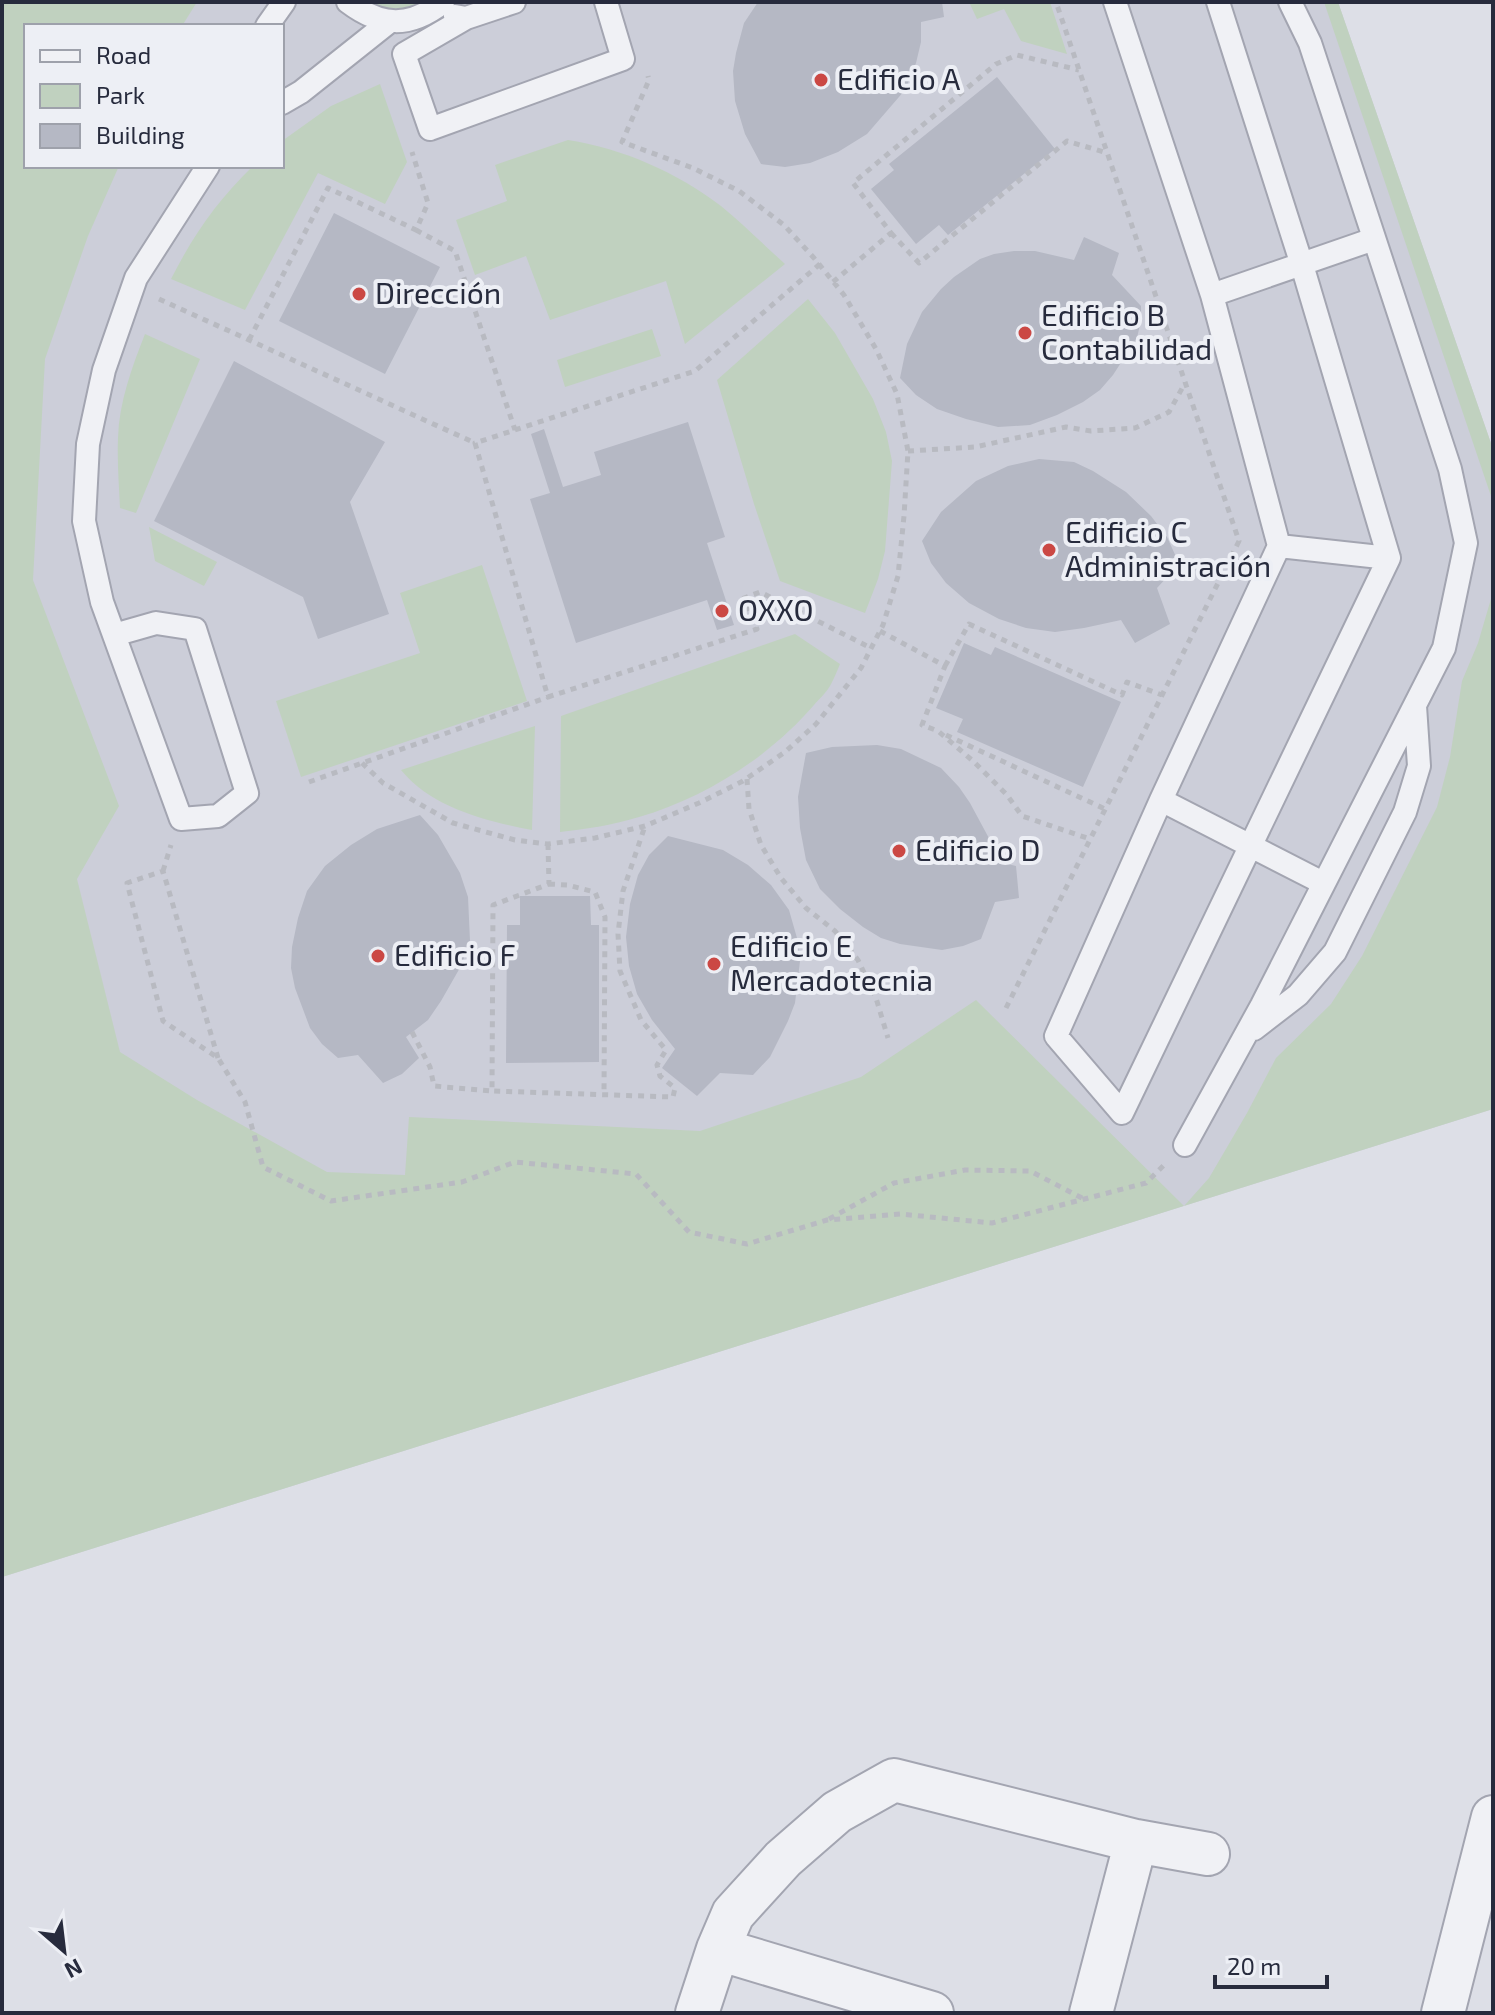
<svg xmlns="http://www.w3.org/2000/svg" width="1495" height="2015" font-family="'Exo 2',sans-serif">
	<style>
		.built { fill: #ccced9; fill-rule: evenodd }
		.green { fill: #c0d1bf }
		.building { fill: #b5b8c4 }
		.lines { fill: none; stroke-linecap: round; stroke-linejoin: round }
		.service-casing { stroke: #a3a5b1; stroke-width: 26 }
		.minor-casing { stroke: #a3a5b1; stroke-width: 46 }
		.path { stroke: #b8bac1; stroke-width: 5; stroke-dasharray: 6 6; stroke-linecap: butt }
		.service { stroke: #f0f1f5; stroke-width: 22 }
		.minor { stroke: #f0f1f5; stroke-width: 42 }
		.poi-dot { fill: #cb4844; stroke: #edeff5; stroke-width: 3 }
		.labels { text-anchor: middle; stroke-width: 8; stroke-linejoin: round; paint-order: stroke }
		.poi-label { font-size: 30px; fill: #272b3d; stroke: #edeff5; text-anchor: start }
	</style>
	<rect width="100%" height="100%" fill="#dddfe7"/>
	<path class="built" d="M2,2h1336l155,447v660l-1491,468zM26,26h256v140h-256z"/>
	<path class="green" d="M2,2h195l-15,24h-156v140h93l-31,70 -43,123 -12,221 86,226 -42,73 43,173 77,48 130,72 78,3 4,-58 291,14 161,-54 115,-77 208,206 25,-28 38,-65 29,-55 55,-54 31,-48 75,-149 13,-50 12,-76 16,-38 15,-51v517l-1491,468z
		M365,2h57c-18,9 -39,11 -57,0z
		M969,2h81l17,52 -46,-13 -17,-32 -27,10z
		M1324,2h14l155,447v53z
		M380,84l27,78 -22,42 -67,-31 -73,137 -74,-31c23,-45 46,-78 82,-113h29v-25l49,-35z
		M568,140c56,9 108,32 153,66 22,18 43,39 64,58l-100,80 -19,-63 -116,39 -24,-64 -51,19 -19,-55 51,-19 -12,-36z
		M808,299l27,34 38,66 13,33 6,29 -7,90 -7,28 -13,34 -85,-32 -26,-77 -37,-124z
		M652,329l9,27 -96,31 -8,-27z
		M145,334l55,25 -64,154 -16,-5c-1,-23 -3,-47 -2,-70 1,-36 14,-71 27,-104z
		M149,527l68,35 -13,24 -49,-25z
		M482,565l45,136 -226,76 -25,-76 144,-48 -20,-60z
		M795,634l45,30c-3,7 -6,15 -10,22 -4,7 -11,13 -16,19 -45,52 -109,93 -175,112 -26,8 -52,12 -79,15l1,-116z
		M535,726l-3,104c-46,-9 -100,-22 -131,-60z"/>
	<path class="building" d="M758,2h184l2,15 -23,5v20l-5,21 -11,27 -38,44 -29,18 -28,11 -25,4 -24,-3 -16,-30 -10,-33 -2,-30 3,-18 8,-30z
		M997,77l58,72 -107,86 -9,-10 -23,19 -45,-55 23,-19 -5,-6z
		M334,213l106,54 -55,107 -106,-53z
		M1084,237l35,16 -7,22 29,31v14l-4,18 -24,37 -13,15 -17,12 -26,13 -27,10 -32,2 -32,-8 -29,-10 -21,-14 -16,-17 7,-34 15,-32 19,-23 13,-12 26,-18 14,-5 20,-3h21l39,9z
		M234,361l151,81 -35,60 39,112 -71,25 -15,-42 -149,-76z
		M688,422l37,115 -18,6 27,82 -17,5 -10,-30 -131,43 -46,-144 20,-6 -19,-59 13,-5 19,58 38,-12 -7,-23z
		M1039,459l35,3 19,9 33,21 25,24 16,21 10,22 -8,16 -12,13 13,36 -35,19 -14,-23 -37,8 -29,4 -29,-4 -27,-9 -30,-16 -23,-20 -15,-20 -9,-22 19,-29 35,-31 32,-15z
		M964,643l27,12 4,-8 126,55 -38,85 -126,-55 6,-13 -27,-11z
		M877,745l24,4 40,19 18,19 11,16 21,39 4,19 21,5 3,32 -24,4 -14,37 -18,7 -21,4 -42,-6 -19,-6 -18,-11 -23,-18 -20,-20 -14,-29 -6,-32 -2,-31 8,-44 26,-6z
		M420,815l18,20 22,38 8,24 2,44 -9,25 -20,35 -13,19 -22,17 13,21 -17,16 -19,9 -25,-28 -20,3 -16,-14 -12,-16 -15,-40 -4,-20 1,-21 6,-29 9,-27 18,-25 26,-21 26,-16z
		M668,836l55,14 25,15 23,20 18,25 8,28 3,23 -5,42 -7,18 -18,36 -17,18 -33,-2 -23,23 -35,-28 13,-19 -23,-29 -15,-26 -8,-28 -3,-29 4,-33 8,-29 11,-20z
		M520,896h70l1,29h8v137l-93,1 1,-138h13z"/>
	<g class="lines">
		<defs>
			<path id="service" d="M348,2c33,25 62,26 95,0
				M1115,2l97,293 67,251 -118,254 -105,236 66,77 267,-555 -87,-293 -84,-263
				M455,16l11,2 48,-16
				M466,18l-62,36 26,75 193,-70 -17,-57
				M267,26l17,-24
				M282,103l19,-11 88,-70
				M1212,295l162,-56
				M1279,546l110,12
				M114,635l42,-12 39,6 52,164 -29,23 -37,3 -79,-217 -18,-81 4,-77 16,-74 32,-92 72,-112
				M1161,800l162,83
				M1254,1029l44,-34 37,-43 70,-140 14,-46 -4,-60
				M1185,1145l77,-140 182,-357 22,-105 -16,-74 -140,-426 -20,-41"/>
			<path id="minor" d="M718,1949l214,64
				M697,2013l21,-64 15,-35 50,-55 54,-47 57,-32 242,61 72,13
				M1091,2013l45,-172
				M1443,2013l50,-196"/>
		</defs>
		<use href="#service" class="service-casing"/>
		<use href="#minor" class="minor-casing"/>
		<path class="path" d="M416,230l39,21 60,179
			M891,233l28,30 148,-122 40,12
			M820,264l-125,107 -220,72 73,254 209,-68 -13,-31 16,-6 111,56
			M833,282l58,-49 -38,-50 143,-119 21,-9 62,15
			M159,299l316,144
			M249,340l79,-152 88,42 12,-27 -16,-51
			M908,451l67,-4 91,-20 25,4 44,-3 34,-16 16,-29
			M880,631l65,35 -23,59 16,6 35,30 34,34 15,21 68,23
			M945,666l24,-42 153,71 5,-13 35,13
			M946,735l159,74
			M362,763l21,20 70,40 62,17 33,4 47,-6 50,-12 54,-23 44,-22 42,-29 31,-28 45,-56 22,-43 15,-49 6,-60 4,-65 -11,-57 -21,-45 -32,-54 -30,-37 -30,-33 -45,-34 -46,-23 -71,-26 27,-62 -1,-4
			M747,779l2,30 12,36 20,33 25,30 29,23 23,29 18,38 12,40
			M309,782l239,-85
			M548,844l1,40 -56,21 -1,186 181,6 2,-9 -15,-12 -3,-11 9,-15 -25,-30 -21,-49 -2,-37 5,-43 22,-65
			M163,871l8,-26
			M549,884l18,1 28,7 10,25 -1,177
			M1006,1008l233,-467 -183,-539
			M412,1032l18,35 4,19 58,5
			M218,1058l-55,-187 -36,12 36,138 55,37 27,44 18,65 68,34 131,-19 53,-20 121,12 53,58 58,12 80,-24 73,-6 92,9 154,-40 18,-18
			M829,1219l65,-36 71,-13 65,1 52,27"/>
		<use href="#service" class="service"/>
		<use href="#minor" class="minor"/>
	</g>
	<g class="poi-dot">
		<circle cx="821" cy="80" r="8"/>
		<circle cx="359" cy="294" r="8"/>
		<circle cx="1025" cy="333" r="8"/>
		<circle cx="1049" cy="550" r="8"/>
		<circle cx="722" cy="611" r="8"/>
		<circle cx="899" cy="851" r="8"/>
		<circle cx="378" cy="956" r="8"/>
		<circle cx="714" cy="964" r="8"/>
	</g>
	<g class="labels">
		<g class="poi-label">
			<text x="837" y="90">Edificio A</text>
			<text x="375" y="304">Dirección</text>
			<text x="1041" y="326">Edificio B<tspan x="1041" dy="34">Contabilidad</tspan></text>
			<text x="1065" y="543">Edificio C<tspan x="1065" dy="34">Administración</tspan></text>
			<text x="738" y="621">OXXO</text>
			<text x="915" y="861">Edificio D</text>
			<text x="730" y="957">Edificio E<tspan x="730" dy="34">Mercadotecnia</tspan></text>
			<text x="394" y="966">Edificio F</text>
		</g>
	</g>
	<rect width="1495" height="2015" fill="none" stroke="#272b3d" stroke-width="8"/>
	<rect x="24" y="24" width="260" height="144" fill="#edeff5" stroke="#9ea1ab" stroke-width="2"/>
	<rect x="40" y="50" width="40" height="12" fill="#f0f1f5" stroke="#9ea1ab" stroke-width="2"/>
	<text x="96" y="64" font-size="24" fill="#272b3d">Road</text>
	<rect x="40" y="84" width="40" height="24" fill="#c0d1bf" stroke="#9ea1ab" stroke-width="2"/>
	<text x="96" y="104" font-size="24" fill="#272b3d">Park</text>
	<rect x="40" y="124" width="40" height="24" fill="#b5b8c4" stroke="#9ea1ab" stroke-width="2"/>
	<text x="96" y="144" font-size="24" fill="#272b3d">Building</text>
	<g transform="translate(64 1951) rotate(152)" stroke="#edeff5" stroke-width="6" paint-order="stroke">
	<path d="M0-6L14 30L0 20L-14 30Z" fill="#272b3d"/>
	<text y="-12" font-size="22" font-weight="bold" text-anchor="middle" fill="#272b3d">N</text>
	</g>
	<path d="M1215 1975v12h112v-12" fill="none" stroke="#272b3d" stroke-width="4"/>
	<text x="1227" y="1975" font-size="24" fill="#272b3d" stroke="#edeff5" stroke-width="6" paint-order="stroke">20 m</text>
</svg>
